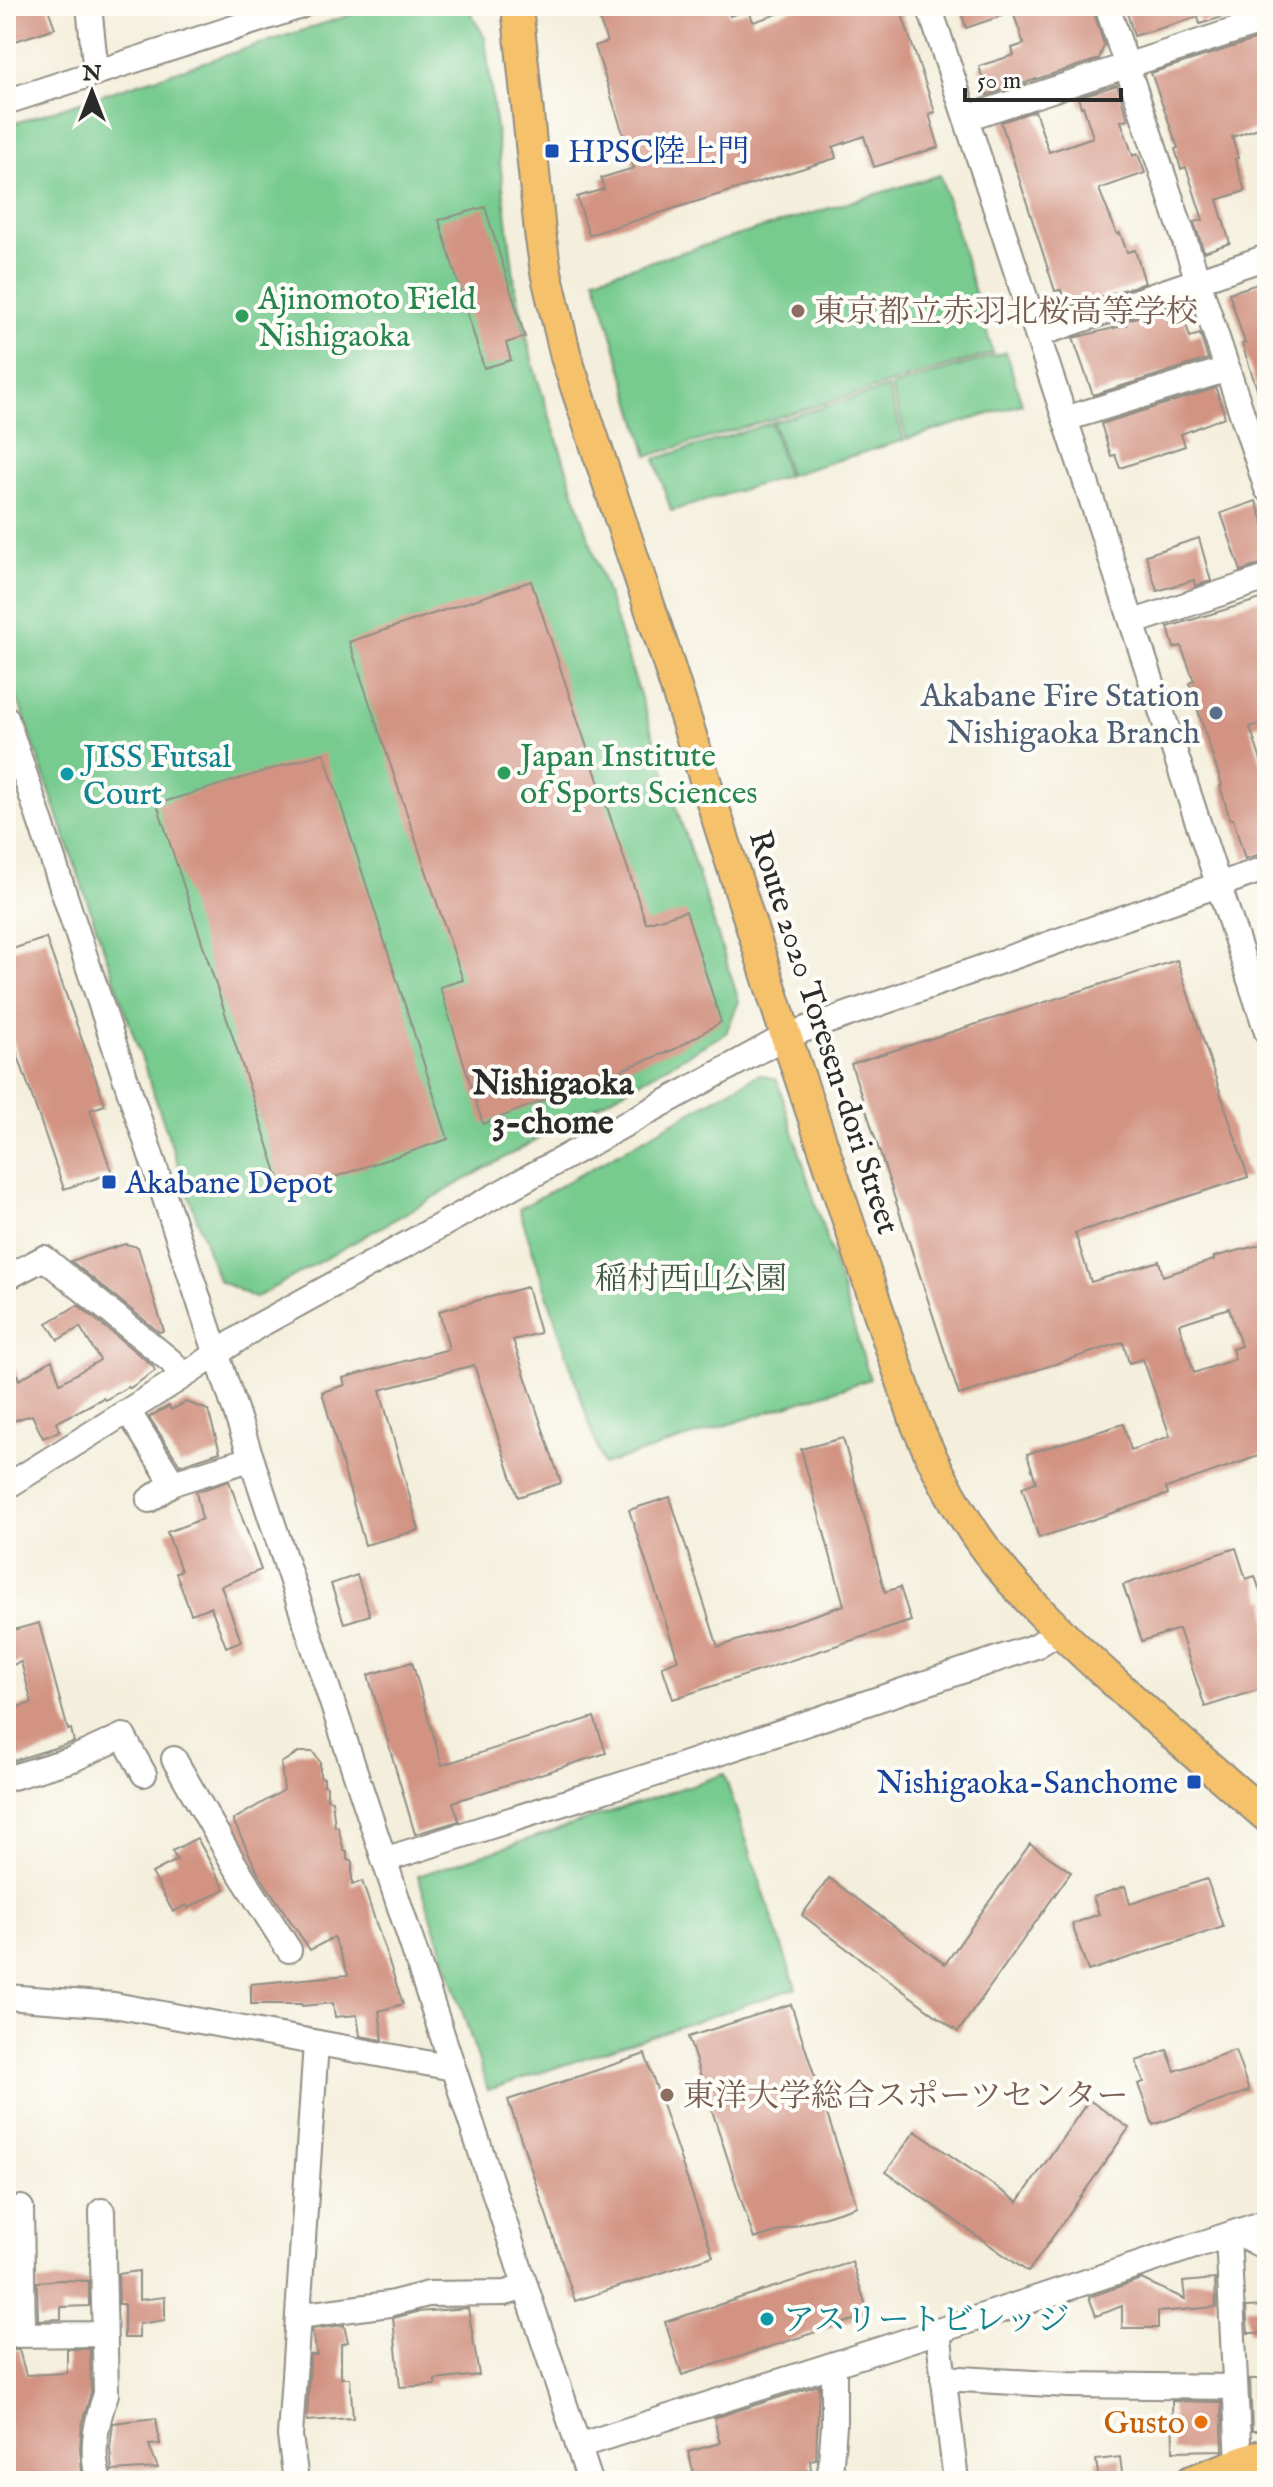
<svg xmlns="http://www.w3.org/2000/svg" width="1273" height="2487" font-family="'IM FELL English','Noto Serif JP',serif">
	<style>
		.green { fill: #77cb8f; stroke: #517b5d; stroke-width: 2 }
		.building { fill: #d29382; fill-rule: evenodd }
		.lines { fill: none; stroke-linecap: round; stroke-linejoin: round }
		.minor-casing { stroke: #908d84; stroke-width: 28 }
		.major-casing { stroke: #908d84; stroke-width: 34 }
		.minor { stroke: #fff; stroke-width: 24 }
		.major { stroke: #f5c16b; stroke-width: 30 }
		.transit-dot { fill: #1a4fb4; stroke: #fdfcf7; stroke-width: 3 }
		.education-dot { fill: #8d6e63; stroke: #fdfcf7; stroke-width: 3 }
		.leisure-dot { fill: #2e9e5b; stroke: #fdfcf7; stroke-width: 3 }
		.service-dot { fill: #5c6f8a; stroke: #fdfcf7; stroke-width: 3 }
		.culture-dot { fill: #0f9aa8; stroke: #fdfcf7; stroke-width: 3 }
		.food-dot { fill: #e8710a; stroke: #fdfcf7; stroke-width: 3 }
		.labels { text-anchor: middle; stroke-width: 8; stroke-linejoin: round; paint-order: stroke }
		.transit-label { font-size: 32px; fill: #164399; stroke: #fdfcf7; text-anchor: start }
		.leisure-label { font-size: 32px; fill: #27864d; stroke: #fdfcf7; text-anchor: start }
		.education-label { font-size: 32px; fill: #785e54; stroke: #fdfcf7; text-anchor: start }
		.service-label { font-size: 32px; fill: #4e5e75; stroke: #fdfcf7; text-anchor: end }
		.culture-label { font-size: 32px; fill: #0d838f; stroke: #fdfcf7; text-anchor: start }
		.street-label { font-size: 32px; fill: #2b2b2b; stroke: #fdfcf7 }
		.park-label { font-size: 32px; fill: #425b49; stroke: #fdfcf7 }
		.food-label { font-size: 32px; fill: #c56008; stroke: #fdfcf7; text-anchor: end }
		.neighbourhood-label { font-size: 34px; font-weight: bold; fill: #2b2b2b; stroke: #fdfcf7 }
	</style>
	<rect width="100%" height="100%" fill="#fdfcf7"/>
	<filter id="ink" filterUnits="userSpaceOnUse"><feTurbulence type="fractalNoise" baseFrequency=".0125" numOctaves="2"/><feDisplacementMap in="SourceGraphic" scale="16" xChannelSelector="R" yChannelSelector="G"/><feConvolveMatrix kernelMatrix="1 2 1 2 8 2 1 2 1" color-interpolation-filters="sRGB"/></filter>
	<filter id="wash" filterUnits="userSpaceOnUse"><feTurbulence type="fractalNoise" baseFrequency=".006" numOctaves="4" result="noise"/><feDisplacementMap in="SourceGraphic" scale="32" xChannelSelector="R" yChannelSelector="G"/><feGaussianBlur stdDeviation="1.8" result="paint"/><feColorMatrix in="noise" values="0 0 0 0 0 0 0 0 0 0 0 0 0 0 0 0 0 1.4 0 .05"/><feComposite in="paint" operator="in"/></filter>
	<g filter="url(#wash)">
		<rect width="100%" height="100%" fill="#f4efdc"/>
		<path class="green" d="M378,6h89l18,32 30,247 19,83 205,633 -13,32 -471,265 -37,-18 -212,-615v-539z
			M940,175l53,178 -345,103 -53,-178z
			M1006,352l16,52 -115,35 -16,-52z
			M888,388l16,52 -115,35 -16,-53z
			M771,423l16,53 -116,35 -16,-52z
			M759,1074l18,6 93,299 -267,86 -84,-256z
			M724,1774l72,214 -308,102 -70,-214z"/>
		<g id="blocks">
			<path class="building" d="M6,6h41l8,22 -49,16z
				M595,6h131l4,10 19,-6 4,12 49,-16h97l36,106 -6,2 10,33 -65,20 -10,-31 -31,11 3,11 -247,77 -12,-38 27,-8 -3,-11 33,-10 -39,-122 12,-4z
				M959,6h133l12,39 -5,14 -112,36 -8,-29 35,-11 -2,-7 12,-4 -11,-32 -47,16z
				M1125,6h119l1,4 -45,14 -2,-7 -64,19z
				M1267,36v89l-35,12 6,21 -3,1 10,32 -28,9 13,43 -26,9 -10,-30 9,-2 -17,-53 -5,2 -6,-20 3,-1 -27,-75z
				M1117,85l11,34 -7,2 12,35 5,-2 7,19 -46,16 18,45 3,-1 7,19 8,-2 10,33 -79,25 -5,-18 -6,1 -54,-169 34,-11 14,41 44,-15 -10,-31 -2,1 -3,-10z
				M485,207l40,130 -19,6 5,17 -27,8 -45,-148z
				M1267,281v128l-3,1 -22,-66 3,-1 -16,-50z
				M1179,303l11,34 10,-3 8,25 -115,36 -20,-57 53,-13 -1,-4z
				M1216,388l9,29 -44,17 4,12 -65,22 -5,-13 -4,1 -10,-32z
				M1256,501l11,32v29l-26,9 -20,-58z
				M1199,538l12,43 -16,5 -1,-6 -37,11 -11,-36z
				M531,581l115,342 40,-12 35,111 -46,27 -192,75 -43,-137 23,-7 -114,-338z
				M1267,597v125l-17,5 17,52v73l-22,7 -12,-40h-3l-10,-33 2,-1 -33,-102 5,-2 -13,-35 -7,2 -6,-21z
				M324,753l124,386 -164,55 -127,-390z
				M46,938l59,167 -15,5 22,63 -48,16 -58,-168v-70z
				M1177,960l71,217 -173,56 16,49 68,-21 4,15 51,-16v-3l53,-14v210l-101,35 2,6 -129,44 -17,-51 14,-5 -9,-28 96,-30 8,26 39,-14 -27,-77 -14,4 -6,-21 -164,53 -108,-331zM1229,1308l12,38 -9,3 3,10 -41,14 -15,-49z
				M125,1244l13,3 26,84 -5,1 -88,-71z
				M527,1287l13,46 -27,7 48,143 -43,14 -44,-132 -94,25 39,140 -54,15 -43,-153 23,-7 -2,-7 106,-29 -10,-38z
				M78,1305l75,61 2,5 -25,17 -2,-1 -23,13 -2,-2 -47,25 4,8 -17,7 -11,-23 -26,8v-73h3l10,30 33,-20 8,23 40,-23 -20,-33 -22,13 -11,-17z
				M186,1402l22,8 12,42 -40,13 -31,-48 20,-11 2,4z
				M843,1438l42,154 15,-5 11,34 -238,78 -11,-33 16,-6 -49,-150 41,-13 48,150 126,-42 -43,-156z
				M229,1481l32,89 -40,16 20,55 -15,6 -15,-40 -20,7 -15,-41 5,-2 -14,-39 35,-13 -6,-27z
				M1236,1548l10,31 9,-3 8,24 4,-1v88l-62,20 -26,-78 -37,12 -19,-56z
				M357,1575l13,40 -26,8 -13,-39z
				M39,1623l29,107 3,-1 3,13 -68,21v-14l9,-2 -8,-37 25,-7 -11,-41 -15,5v-35z
				M412,1662l30,103 152,-48 12,36 -153,49 6,19 -44,13 -47,-159z
				M299,1752h14l7,10v15l4,1v7l3,1v13l5,1 3,27h3l6,24 3,1v8l5,1v24l10,-4 41,123 -24,7 4,29 -23,-4 -3,-21 -22,2 -2,-14 -31,3 -1,-2h-50v-20l97,-9 -14,-38 -24,13 -52,-77 -25,-53 51,-30 -3,-27z
				M197,1838l28,51 -37,19 -2,-3 -13,7 -21,-39 25,-13 -5,-9z
				M1030,1844l41,28 -113,160 -156,-117 27,-37 116,86z
				M1207,1879l16,48 -135,44 -16,-47 27,-10 -6,-17 32,-11 5,18z
				M791,2004l66,202 -103,33 -66,-202z
				M1167,2050l8,21 60,-21 14,41 -96,34 -15,-41 6,-2 -8,-21z
				M645,2054l68,202 -138,45 -67,-201z
				M1089,2100l40,28 -101,144 -142,-100 29,-41 103,71z
				M852,2262l17,53 -187,60 -17,-53z
				M139,2271v29l26,-3v23l-26,4v14h-15v-34h-5l-1,-30z
				M1141,2279l44,20 -2,-17 32,-3 1,28 -58,5v16h-36v-22l-26,10 -7,-19z
				M60,2280l29,1v25l-28,1v12l-23,1 -1,-38z
				M1267,2306v27h-19l-2,-26z
				M468,2308l11,67 -44,5v5l-35,2 -7,-69 24,-6z
				M344,2325l4,17 -7,2v34h9l3,40 -46,3 3,-66h7l-5,-26z
				M67,2349h23l1,43 -9,31 -2,24 2,27 -76,6v-28h4l-4,-52v-50h13l7,25 41,-2z
				M1250,2379h17v52h-15z
				M819,2385l-3,74 -6,1 1,10 -38,7v4h-77l-8,-29 32,-9 -6,-25z
				M1172,2401l49,1 2,48 -50,1z
				M156,2418l4,26 -11,1 9,23 -46,3 -2,-23 3,-25z
				M1120,2457l3,24h-24l-3,-21z"/>
		</g>
	</g>
	<g filter="url(#ink)">
		<use href="#blocks" fill-opacity="0" stroke="#908d84" stroke-width="2"/>
		<g class="lines">
			<defs>
				<path id="minor" d="M89,6l7,67
					M929,6l338,1026
					M1107,6l160,483
					M6,102l295,-96
					M966,118l301,-98
					M1037,335l230,-78
					M1065,419l163,-50
					M1134,622l133,-44
					M6,718l584,1763
					M6,1278l38,-20 128,104 10,15
					M128,1411l45,72
					M6,1487l184,-115 66,-45 530,-291 481,-168
					M149,1500l24,-17 77,-24
					M174,1759l59,103 56,88
					M6,1779l67,-20 50,-23 21,38
					M384,1860l290,-92 362,-122 24,-15
					M6,1997l108,8 339,63
					M21,2208l2,126
					M1236,2232l31,16
					M1228,2235l11,228
					M298,2316l91,-12 39,-10 77,-1 21,-6
					M938,2331l18,150
					M6,2335l97,-1
					M943,2378l125,7 167,2
					M578,2446l360,-115 329,-109
					M99,2481c-9,-30 -3,-58 7,-87l-4,-183
					M296,2481l-6,-45 26,-393
					M826,2481l4,-7 4,-48v-62"/>
				<path id="major" d="M517,6l23,226 6,40 20,85 98,293 122,386 130,387c19,44 42,89 71,128 36,47 80,88 124,128 51,47 103,92 156,138
					M1191,2481l76,-28
					M1251,2481l16,-6"/>
			</defs>
			<use href="#minor" class="minor-casing"/>
			<use href="#major" class="major-casing"/>
			<use href="#minor" class="minor"/>
			<use href="#major" class="major"/>
		</g>
	</g>
	<g class="transit-dot">
		<rect x="544" y="143" width="16" height="16" rx="4"/>
		<rect x="101" y="1174" width="16" height="16" rx="4"/>
		<rect x="1186" y="1774" width="16" height="16" rx="4"/>
	</g>
	<g class="education-dot">
		<circle cx="798" cy="311" r="8"/>
		<circle cx="667" cy="2095" r="8"/>
	</g>
	<g class="leisure-dot">
		<circle cx="242" cy="316" r="8"/>
		<circle cx="504" cy="773" r="8"/>
	</g>
	<circle class="service-dot" cx="1216" cy="713" r="8"/>
	<g class="culture-dot">
		<circle cx="67" cy="774" r="8"/>
		<circle cx="767" cy="2319" r="8"/>
	</g>
	<circle class="food-dot" cx="1201" cy="2422" r="8"/>
	<g class="labels">
		<g class="transit-label">
			<text x="568" y="162">HPSC陸上門</text>
			<text x="125" y="1193">Akabane Depot</text>
			<text x="1178" y="1793" text-anchor="end">Nishigaoka-Sanchome</text>
		</g>
		<g class="leisure-label">
			<text x="258" y="309">Ajinomoto Field<tspan x="258" dy="37">Nishigaoka</tspan></text>
			<text x="520" y="766">Japan Institute<tspan x="520" dy="37">of Sports Sciences</tspan></text>
		</g>
		<g class="education-label">
			<text x="814" y="322">東京都立赤羽北桜高等学校</text>
			<text x="683" y="2106">東洋大学総合スポーツセンター</text>
		</g>
		<g class="service-label">
			<text x="1200" y="706">Akabane Fire Station<tspan x="1200" dy="37">Nishigaoka Branch</tspan></text>
		</g>
		<g class="culture-label">
			<text x="83" y="767">JISS Futsal<tspan x="83" dy="37">Court</tspan></text>
			<text x="783" y="2330">アスリートビレッジ</text>
		</g>
		<g class="street-label">
			<text transform="translate(825 1032) rotate(72)" y="11">Route 2020 Toresen-dori Street</text>
		</g>
		<g class="park-label">
			<text x="691" y="1289">稲村西山公園</text>
		</g>
		<g class="food-label">
			<text x="1185" y="2433">Gusto</text>
		</g>
		<g class="neighbourhood-label">
			<text x="553" y="1094">Nishigaoka<tspan x="553" dy="39">3-chome</tspan></text>
		</g>
	</g>
	<rect width="1273" height="2487" fill="none" stroke="#fdfcf7" stroke-width="32"/>
	<g transform="translate(92 92)" stroke="#fdfcf7" stroke-width="6" paint-order="stroke">
	<path d="M0-6L14 30L0 20L-14 30Z" fill="#2b2b2b"/>
	<text y="-12" font-size="22" font-weight="bold" text-anchor="middle" fill="#2b2b2b">N</text>
	</g>
	<path d="M965 88v12h156v-12" fill="none" stroke="#2b2b2b" stroke-width="4"/>
	<text x="977" y="88" font-size="24" fill="#2b2b2b" stroke="#fdfcf7" stroke-width="6" paint-order="stroke">50 m</text>
</svg>
